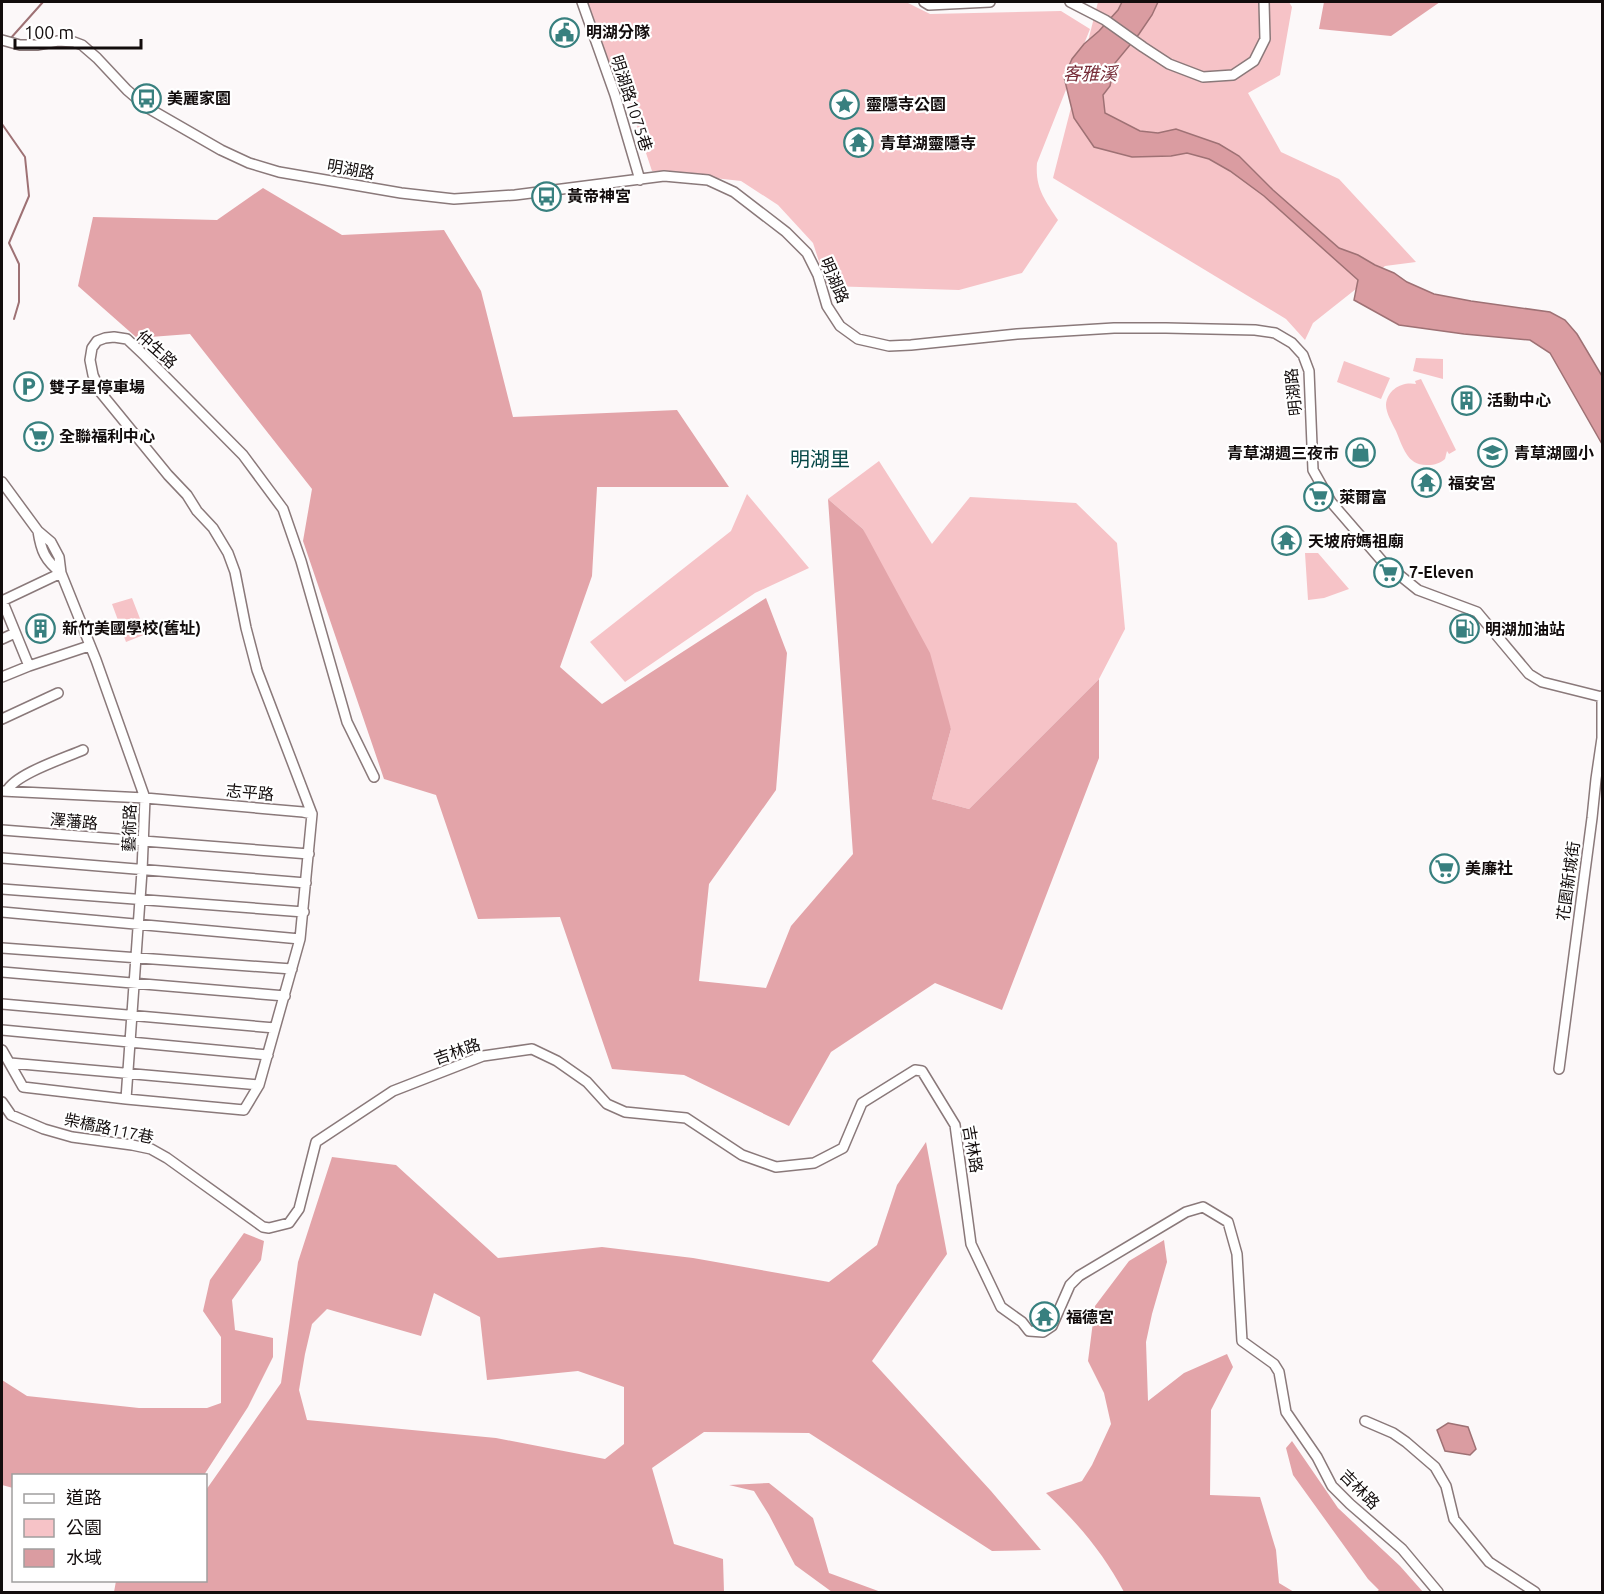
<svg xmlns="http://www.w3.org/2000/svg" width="1604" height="1594" font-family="Ubuntu,'Noto Sans TC',sans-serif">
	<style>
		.green { fill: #f6c3c7 }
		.forest { fill: #e3a4a9; fill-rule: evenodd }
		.water { fill: #da9ca1; stroke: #9e7174; stroke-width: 1.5 }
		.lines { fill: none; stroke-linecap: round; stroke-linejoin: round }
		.stream { stroke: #9e7174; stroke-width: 2 }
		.minor-casing { stroke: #8a797a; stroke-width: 12 }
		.minor { stroke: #fff; stroke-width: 9 }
		.labels { text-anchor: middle; stroke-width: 4.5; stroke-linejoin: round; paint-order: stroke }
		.poi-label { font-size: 16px; font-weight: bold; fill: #120c0c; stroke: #fff; text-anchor: start }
		.street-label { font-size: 16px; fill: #120c0c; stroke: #fff }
		.water-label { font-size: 18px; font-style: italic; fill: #752b37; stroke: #fff }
		.quarter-label { font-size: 20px; fill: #084948; stroke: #fff }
	</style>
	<rect width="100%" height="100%" fill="#fcf8f9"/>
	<path class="green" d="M582,2h324l24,12 131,-3 29,18 -53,134c-2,25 8,37 21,57l-36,53 -63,17 -132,-4 -14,-43 -35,-38 -37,-24 -89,-10 -26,-78 -11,2z
		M1098,2h191l3,5 -12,68 -32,18 33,59 58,27 77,83 -31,4 -72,57 -8,17 -19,-21 -233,-141z
		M1416,358l27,1v20l-30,-8z
		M1344,361l46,17 -9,21 -44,-17z
		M1421,379l35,71 -7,4 -2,-3 -2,8c-5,4 -10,6 -17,6 -21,1 -25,-18 -32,-34 -4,-8 -10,-18 -10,-26 1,-16 17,-24 30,-21l-1,-3z
		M879,461l53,83 38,-47 106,6 41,40 8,86 -26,50 -130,130 -37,-10 19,-70 -88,-200 -35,-30z
		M747,494l62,74 -54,25 -130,89 -35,-40 141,-111z
		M1305,553h13l31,36 -25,9 -16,2z
		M132,598l14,36 -20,8 -14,-38z"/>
	<path class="forest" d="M1324,2h116l-49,34 -72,-7z
		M263,188l79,47 102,-5 37,61 32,126 164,-7 52,77h-132l-5,89 -32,91 42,37 164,-106 21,55 -11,137 -67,94 -10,97 67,7 25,-62 62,-72 -25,-355 35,30 67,124 21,76 -19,70 37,10 130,-130v79l-97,252 -67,-27 -104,69 -42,74 -105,-51 -72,-6 -52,-152 -82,2 -42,-124 -52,-16 -81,-238 9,-52 -122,-155 -53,4 -59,-52 15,-69 124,3z
		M926,1142l21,112 -75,107 119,130 50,59 -49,1 -183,-118 -105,-1 -52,36 22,76 49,15 1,33h-610l2,-11 90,-1v-90l75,-107 17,-121 34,-105 64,8 102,93 104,-11 91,11 136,24 48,-37 20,-60zM434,1293l46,24 7,63 91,-9 46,16v57l-19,15 -109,-21 -189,-18 -8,-30 6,-36 7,-30 15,-15 94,27z
		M244,1233l20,8 -3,19 -29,40 3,30 38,8v19l-25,50 -44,68 -190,1 -1,12 -11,-3v-105l25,16 112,12h68l14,-5v-66l-18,-26 7,-31z
		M1164,1240l3,22 -15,52 -6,28 2,59 36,-28 43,-19 6,13 -22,43 -1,85 50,2 16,53 3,33 15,9h-170c-20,-38 -47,-70 -78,-99l36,-12 10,-16 19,-41 -7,-31 -16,-32 7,-55 34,-45z
		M1292,1441l46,67 62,58 23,26h-47l3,-2 -11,-11 -75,-104 -7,-27z
		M769,1483l44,35 16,55 52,19h-49l-37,-27 -26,-50 -15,-24 -25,-6z"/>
	<path class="water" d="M1122,2h36l-6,13 -13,19 -24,29 -5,23 -7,9 2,18 35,18 18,2 18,-4 43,15 20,12 34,34 66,58 19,7 17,10 19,8 13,9 27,12 37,7 79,11 15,8 12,14 25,42v68l-52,-91 -20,-13 -66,-6 -65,-9 -45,-25 4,-20 -94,-84 -34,-25 -21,-12 -22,-6 -16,3 -39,1 -38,-10 -20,-29 -10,-41 8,-18 12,-15 15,-13 19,-21z
		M1448,1423l20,4 8,22 -6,6 -25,-4 -8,-21z"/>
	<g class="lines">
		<path class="stream" d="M10,39l33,-37
			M2,124l23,33 4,39 -20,47 10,21v38l-5,17"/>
		<defs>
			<path id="minor" d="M582,2l33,93 25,85
				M924,2l5,3 61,-3
				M1070,2l35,18 38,27 26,17 34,13 30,-2 21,-14 11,-22 -1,-37
				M2,40l18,5h17l21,-4 16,1 8,3 15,13 30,32 21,18 73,42 28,13 30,9 122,21 53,6 61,-4 149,-19 44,4 26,12 52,40 21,21 11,22 9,31 13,20 18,13 31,7 22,-1 106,-11 97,-6h52l89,2 20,3 17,10 11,12 6,16 4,99 18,32 51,59 36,29 59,22 52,62 13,8 60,15
				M2,482l36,49 13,11 8,15 2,16 35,87 49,138 -3,73 -16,228
				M38,531c3,20 7,29 23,42
				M2,600l27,66
				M2,601l59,-28
				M2,639l13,-6
				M2,677l27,-11 60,-20
				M2,719l56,-26
				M2,791l143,7 158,14 9,2 -12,125 -41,146 -15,25 -118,-11 -103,-12 -21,-37
				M7,791c8,-17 58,-33 76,-41
				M312,814l-55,-144 -11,-42 -11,-56 -7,-19 -15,-25 -16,-17 -10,-16 -19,-20 -67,-82 -8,-18 -3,-15 2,-12 5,-7 8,-3 9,-1 13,2 18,17 98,99 40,54 18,52 46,161 27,55
				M2,830l307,24
				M2,858l304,25
				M2,889l302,23
				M2,912l298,27
				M2,948l290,21
				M2,972l283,24
				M2,1004l273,24
				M2,1030l266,25
				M10,1063l249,22
				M1559,1069l33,-251 4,-39 6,-41v-42
				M2,1102l9,13 33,14 28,8 60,8 19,4 16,9 96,69 6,1 20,-5 10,-14 17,-67 77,-51 90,-35 49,-7 25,12 30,21 20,22 18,8 61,6 56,37 34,12 38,-4 29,-15 19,-45 53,-33 7,1 33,54 16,119 30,63 21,15 7,9 14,1 9,-6 18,-41 9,-9 107,-64 17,-5 25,15 9,32 5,87 32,23 5,8 7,40 31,45 15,29 18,18 52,45 36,43
				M1365,1421l28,12 13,9 29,25 11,19 8,33 35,43 46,30"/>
		</defs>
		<use href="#minor" class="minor-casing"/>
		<use href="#minor" class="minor"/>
	</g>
	<defs>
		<symbol id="civic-ring" viewBox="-11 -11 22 22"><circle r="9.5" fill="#fff" stroke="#38807f" stroke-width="1.5"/><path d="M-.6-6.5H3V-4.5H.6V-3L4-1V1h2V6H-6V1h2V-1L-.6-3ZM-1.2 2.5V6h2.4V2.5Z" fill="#38807f"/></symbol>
		<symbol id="bus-ring" viewBox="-11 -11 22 22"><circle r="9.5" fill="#fff" stroke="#38807f" stroke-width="1.5"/><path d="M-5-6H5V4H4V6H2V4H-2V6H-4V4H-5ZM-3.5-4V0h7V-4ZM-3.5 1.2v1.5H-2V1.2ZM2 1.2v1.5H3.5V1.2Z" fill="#38807f"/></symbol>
		<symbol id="sight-ring" viewBox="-11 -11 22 22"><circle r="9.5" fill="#fff" stroke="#38807f" stroke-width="1.5"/><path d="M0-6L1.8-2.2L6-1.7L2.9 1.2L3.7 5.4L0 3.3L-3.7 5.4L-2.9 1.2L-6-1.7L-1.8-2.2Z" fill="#38807f"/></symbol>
		<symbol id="temple-ring" viewBox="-11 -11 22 22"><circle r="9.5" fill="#fff" stroke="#38807f" stroke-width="1.5"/><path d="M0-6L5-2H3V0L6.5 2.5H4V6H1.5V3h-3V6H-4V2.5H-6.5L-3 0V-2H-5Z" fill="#38807f"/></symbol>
		<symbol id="parking-ring" viewBox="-11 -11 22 22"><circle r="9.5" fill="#fff" stroke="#38807f" stroke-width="1.5"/><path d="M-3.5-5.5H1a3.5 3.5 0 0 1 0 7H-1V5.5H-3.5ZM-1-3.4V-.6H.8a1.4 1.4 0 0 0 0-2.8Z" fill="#38807f"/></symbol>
		<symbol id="building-ring" viewBox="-11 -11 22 22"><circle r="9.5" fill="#fff" stroke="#38807f" stroke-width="1.5"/><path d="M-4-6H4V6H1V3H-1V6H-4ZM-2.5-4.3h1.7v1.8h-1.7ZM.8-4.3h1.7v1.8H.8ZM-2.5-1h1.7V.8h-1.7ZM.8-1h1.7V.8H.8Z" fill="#38807f"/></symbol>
		<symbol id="supermarket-ring" viewBox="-11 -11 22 22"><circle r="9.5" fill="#fff" stroke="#38807f" stroke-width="1.5"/><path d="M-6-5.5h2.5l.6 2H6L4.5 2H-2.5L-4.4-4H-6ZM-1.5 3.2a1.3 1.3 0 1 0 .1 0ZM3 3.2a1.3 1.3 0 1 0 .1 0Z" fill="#38807f"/></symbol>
		<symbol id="shop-ring" viewBox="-11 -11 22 22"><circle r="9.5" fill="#fff" stroke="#38807f" stroke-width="1.5"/><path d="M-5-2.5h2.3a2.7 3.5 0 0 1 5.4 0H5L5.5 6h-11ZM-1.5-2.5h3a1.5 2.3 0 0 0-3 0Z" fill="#38807f"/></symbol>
		<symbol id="school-ring" viewBox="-11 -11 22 22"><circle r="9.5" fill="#fff" stroke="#38807f" stroke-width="1.5"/><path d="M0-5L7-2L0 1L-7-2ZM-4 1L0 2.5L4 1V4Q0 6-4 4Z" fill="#38807f"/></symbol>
		<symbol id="fuel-ring" viewBox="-11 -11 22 22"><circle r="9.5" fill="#fff" stroke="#38807f" stroke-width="1.5"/><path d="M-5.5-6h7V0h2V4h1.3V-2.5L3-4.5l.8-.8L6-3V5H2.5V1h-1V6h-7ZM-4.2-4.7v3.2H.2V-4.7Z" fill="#38807f"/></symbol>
	</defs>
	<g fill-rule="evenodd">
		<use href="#civic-ring" x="548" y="16" width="33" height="33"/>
		<use href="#bus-ring" x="130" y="82" width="33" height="33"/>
		<use href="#sight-ring" x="828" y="88" width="33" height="33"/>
		<use href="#temple-ring" x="842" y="126" width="33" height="33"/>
		<use href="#bus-ring" x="530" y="180" width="33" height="33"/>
		<use href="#parking-ring" x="12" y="370" width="33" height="33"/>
		<use href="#building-ring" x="1450" y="384" width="33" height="33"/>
		<use href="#supermarket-ring" x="22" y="420" width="33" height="33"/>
		<use href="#shop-ring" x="1344" y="436" width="33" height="33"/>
		<use href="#school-ring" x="1476" y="436" width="33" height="33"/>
		<use href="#temple-ring" x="1410" y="466" width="33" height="33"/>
		<use href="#supermarket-ring" x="1302" y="480" width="33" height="33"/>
		<use href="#temple-ring" x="1270" y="524" width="33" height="33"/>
		<use href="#supermarket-ring" x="1372" y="556" width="33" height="33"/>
		<use href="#building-ring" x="24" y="612" width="33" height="33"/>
		<use href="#fuel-ring" x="1448" y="612" width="33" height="33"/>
		<use href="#supermarket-ring" x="1428" y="852" width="33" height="33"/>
		<use href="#temple-ring" x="1028" y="1300" width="33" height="33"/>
	</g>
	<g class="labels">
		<g class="poi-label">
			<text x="586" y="38">明湖分隊</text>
			<text x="167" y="104">美麗家園</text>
			<text x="866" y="110">靈隱寺公園</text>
			<text x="880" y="149">青草湖靈隱寺</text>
			<text x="567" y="202">黃帝神宮</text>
			<text x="49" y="393">雙子星停車場</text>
			<text x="1487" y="406">活動中心</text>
			<text x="59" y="442">全聯福利中心</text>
			<text x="1339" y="459" text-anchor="end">青草湖週三夜市</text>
			<text x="1514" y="459">青草湖國小</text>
			<text x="1448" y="489">福安宮</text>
			<text x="1339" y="503">萊爾富</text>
			<text x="1308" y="547">天坡府媽祖廟</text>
			<text x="1409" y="578">7-Eleven</text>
			<text x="62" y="634">新竹美國學校(舊址)</text>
			<text x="1485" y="635">明湖加油站</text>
			<text x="1465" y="874">美廉社</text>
			<text x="1066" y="1323">福德宮</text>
		</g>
		<g class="street-label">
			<text transform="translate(632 103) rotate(72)" y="6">明湖路1075巷</text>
			<text transform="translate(351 169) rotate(10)" y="6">明湖路</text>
			<text transform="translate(835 280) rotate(67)" y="6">明湖路</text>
			<text transform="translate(157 349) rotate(42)" y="6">仲生路</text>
			<text transform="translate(1293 392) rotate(-96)" y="6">明湖路</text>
			<text transform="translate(250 792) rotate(5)" y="6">志平路</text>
			<text transform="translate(74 821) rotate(5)" y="6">澤藩路</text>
			<text transform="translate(129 828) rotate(-88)" y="6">藝術路</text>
			<text transform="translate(1568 881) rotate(-82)" y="6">花園新城街</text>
			<text transform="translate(457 1051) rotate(-19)" y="6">吉林路</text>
			<text transform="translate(109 1128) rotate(12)" y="6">柴橋路117巷</text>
			<text transform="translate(973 1149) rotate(80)" y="6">吉林路</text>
			<text transform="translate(1360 1489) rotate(45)" y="6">吉林路</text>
		</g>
		<g class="water-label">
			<text x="1090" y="80">客雅溪</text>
		</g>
		<g class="quarter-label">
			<text x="820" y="466">明湖里</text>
		</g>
	</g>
	<rect width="1604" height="1594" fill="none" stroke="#120c0c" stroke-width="6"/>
	<rect x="12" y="1474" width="195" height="108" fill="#ffffff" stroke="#a09e9e" stroke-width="1.5"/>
	<rect x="24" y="1494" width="30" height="9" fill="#ffffff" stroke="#a09e9e" stroke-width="1.5"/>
	<text x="66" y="1504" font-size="18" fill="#120c0c">道路</text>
	<rect x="24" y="1519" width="30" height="18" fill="#f6c3c7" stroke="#a09e9e" stroke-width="1.5"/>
	<text x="66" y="1534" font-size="18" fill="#120c0c">公園</text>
	<rect x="24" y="1549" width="30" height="18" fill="#da9ca1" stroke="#a09e9e" stroke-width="1.5"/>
	<text x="66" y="1564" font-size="18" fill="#120c0c">水域</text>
	<path d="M15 39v9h126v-9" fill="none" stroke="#120c0c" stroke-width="3"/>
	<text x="24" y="39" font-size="18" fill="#120c0c" stroke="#ffffff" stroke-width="4.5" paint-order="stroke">100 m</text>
</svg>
